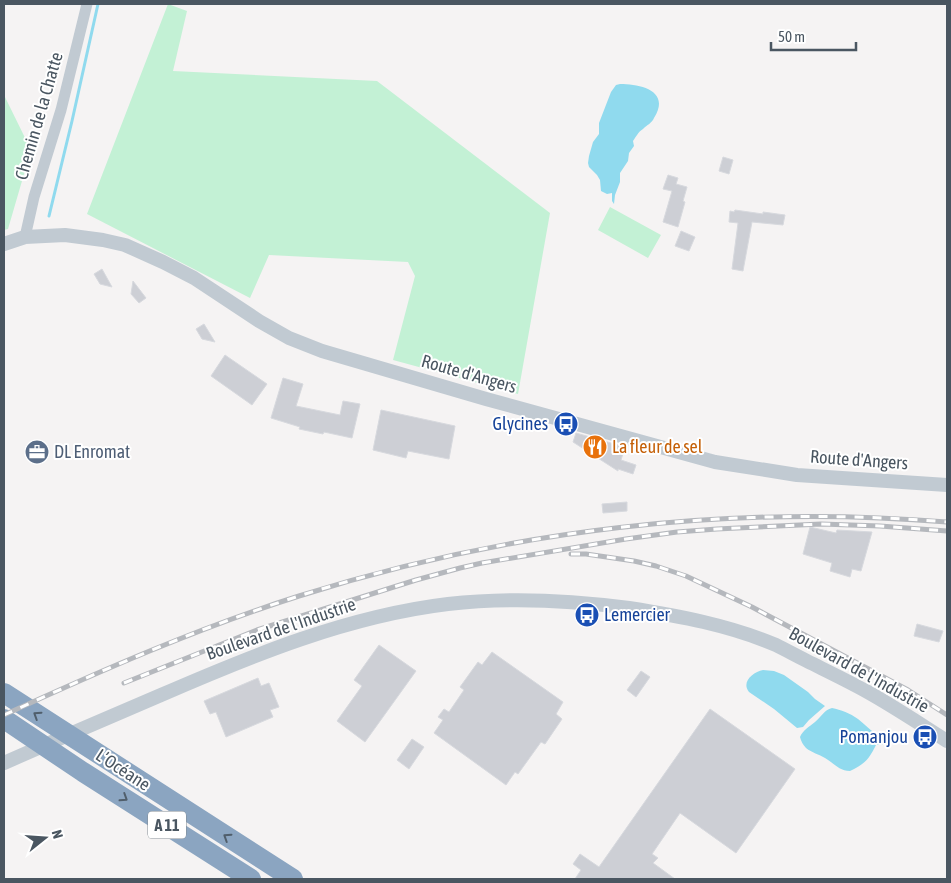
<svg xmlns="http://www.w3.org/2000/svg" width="951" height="883" font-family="'Asap Condensed',sans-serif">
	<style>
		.green { fill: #c3f1d5 }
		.water { fill: #90daee }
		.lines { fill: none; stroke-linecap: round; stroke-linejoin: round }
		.stream { stroke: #90daee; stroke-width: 3 }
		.building { fill: #cdcfd5; stroke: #d7d9de }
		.minor { stroke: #c1cad2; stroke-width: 11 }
		.tertiary { stroke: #c1cad2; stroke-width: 14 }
		.motorway { stroke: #8ba5c1; stroke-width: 20 }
		.rail-casing { stroke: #b5b8bd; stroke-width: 5 }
		.rail { stroke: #fff; stroke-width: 3; stroke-dasharray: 9; stroke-linecap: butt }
		.oneway { stroke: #505e6b }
		.labels { text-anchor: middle; stroke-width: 4; stroke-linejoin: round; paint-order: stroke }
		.shield { fill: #fff; stroke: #808990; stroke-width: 1 }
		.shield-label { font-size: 16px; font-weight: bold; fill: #4a5661 }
		.street-label { font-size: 18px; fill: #4a5661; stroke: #fff }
		.transit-label { font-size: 18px; fill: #164399; stroke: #fff; text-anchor: end }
		.food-label { font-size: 18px; fill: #c56008; stroke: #fff; text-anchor: start }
		.service-label { font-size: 18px; fill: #4e5e75; stroke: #fff; text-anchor: start }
	</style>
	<rect width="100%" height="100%" fill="#f5f3f3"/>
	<path class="green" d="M168,4l19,7 -14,60 204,10 173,132 -32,181 -125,-34 22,-84 -7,-14 -139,-7 -19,43 -163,-84z
		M4,95l27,55 -23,79 -4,1z
		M610,207l51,28 -13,23 -50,-28z"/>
	<path class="water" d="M620,84c21,0 51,7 34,34 -2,5 -7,7 -11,11 -5,3 -7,8 -10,12l1,5 -5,7 -1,8 -8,12v9l-5,13 -1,9 -2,-3v-8l-5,1 -6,-3 -1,-11 -3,-5 -8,-8 -1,-4 1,-7 4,-14 6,-8v-11l12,-31 5,-7z
		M763,670l11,1 10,4 24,17 7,7 10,7 -16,14 -6,7 -6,1 -23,-19 -25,-17c-8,-10 4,-20 14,-22z
		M832,708c9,2 18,5 26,11 9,7 16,16 27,19l-1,6 -8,1c-7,14 -11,19 -26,26 -11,0 -16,-8 -25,-13 -6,-4 -13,-5 -19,-10 -3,-3 -5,-7 -6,-11 3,-7 9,-10 15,-15 6,-5 9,-12 17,-14z"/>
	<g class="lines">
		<path class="stream" d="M49,216l23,-95 26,-117"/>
	</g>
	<path class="building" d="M723,157l10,3 -4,14 -10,-3z
		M668,175l10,3 -2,6 11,3 -4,14 2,1 -7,25 -15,-5 9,-31 -9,-2z
		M735,210l28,4v-2l22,3 -2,10 -31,-3 -9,49 -11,-2 6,-46 -9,-1 1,-11 4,1z
		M681,231l14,6 -6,14 -14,-5z
		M102,269l10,18 -12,-3 -6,-10z
		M133,281l13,17 -7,5 -8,-9z
		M204,324l11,18 -13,-3 -6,-10z
		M225,355l42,29 -15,21 -41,-29z
		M283,378l20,6 -7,22 44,9 3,-14 17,3 -8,34 -28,-6 -1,2 -24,-5 1,-2 -29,-9z
		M381,410l74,16 -6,33 -41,-8 -2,7 -33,-8z
		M576,433l49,14 -4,13 15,5 -3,9 -15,-5v2l-45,-29z
		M627,502v9l-24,2 -1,-9z
		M810,527l26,6 1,-3 35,2 -11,39 -9,-2 -2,8 -20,-6 2,-8 -29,-9z
		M917,624l26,7 -4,11 -25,-6z
		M379,645l37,26 -51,71 -28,-21 25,-35 -8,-6z
		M492,652l71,50 -7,12 6,5 -17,25 -4,-2 -23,32 -3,-2 -9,13 -72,-52 9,-13 -5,-3 6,-8 5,3 15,-22 -4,-3 18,-25 4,3z
		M641,671l9,6 -14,20 -9,-7z
		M258,678l3,8 8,-3 10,24 -9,3 3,7 -47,20 -10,-25 -6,2 -6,-13z
		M710,709l85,60 -59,84 -56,-40 -28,41 6,4 -5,5 22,16h-100l6,-9 -8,-6 7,-10 19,13z
		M412,739l12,8 -15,22 -12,-9z"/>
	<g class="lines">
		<path class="minor" d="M25,237l9,-40 27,-87 26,-106"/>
		<path class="tertiary" d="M4,244l21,-7 40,-2 38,5 22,5 38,17 31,16 65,43 30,17 33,13 164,48 229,63 82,13 150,10
			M4,763c52,-23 105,-46 157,-68 92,-40 187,-79 287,-91 61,-7 121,-4 181,4 50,8 100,17 147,37 10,5 21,11 31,16 20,10 39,19 59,30 27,15 54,33 81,50"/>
		<path class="motorway" d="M4,693l289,186
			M4,719l79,53 168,107"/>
		<defs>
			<path id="rail" d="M571,554h15l48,7 22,5 30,10 66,31 124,66 32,17 39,25
				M124,683l133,-53 159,-50 44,-12 22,-5 144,-24 51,-7 40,-3 104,-5 59,2 67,5
				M4,715c96,-44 194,-87 295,-119 209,-66 430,-92 648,-74"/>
		</defs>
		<use href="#rail" class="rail-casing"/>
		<use href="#rail" class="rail"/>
	</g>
	<defs><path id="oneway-chevron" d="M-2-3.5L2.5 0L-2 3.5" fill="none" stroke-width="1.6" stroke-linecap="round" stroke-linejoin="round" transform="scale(1.25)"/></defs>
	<g class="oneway">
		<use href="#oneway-chevron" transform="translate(37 715) rotate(-147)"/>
		<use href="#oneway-chevron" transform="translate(124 798) rotate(33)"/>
		<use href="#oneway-chevron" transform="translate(227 837) rotate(-147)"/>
	</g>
	<defs>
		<symbol id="bus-disc" viewBox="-11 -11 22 22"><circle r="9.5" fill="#1a4fb4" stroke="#fff"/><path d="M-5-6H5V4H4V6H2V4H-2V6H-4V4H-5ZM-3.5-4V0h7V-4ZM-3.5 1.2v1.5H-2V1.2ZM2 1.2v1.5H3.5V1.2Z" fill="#fff"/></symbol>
		<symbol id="restaurant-disc" viewBox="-11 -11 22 22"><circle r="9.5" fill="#e8710a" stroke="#fff"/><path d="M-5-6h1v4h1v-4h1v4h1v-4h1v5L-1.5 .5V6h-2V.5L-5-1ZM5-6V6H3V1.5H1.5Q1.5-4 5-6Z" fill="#fff"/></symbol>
		<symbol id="office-disc" viewBox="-11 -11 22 22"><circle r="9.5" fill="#5c6f8a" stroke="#fff"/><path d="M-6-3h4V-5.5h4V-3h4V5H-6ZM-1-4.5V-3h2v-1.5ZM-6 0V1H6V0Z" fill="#fff"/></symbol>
	</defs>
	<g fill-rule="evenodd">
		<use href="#bus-disc" x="552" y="410" width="28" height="28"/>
		<use href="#restaurant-disc" x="581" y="433" width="28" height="28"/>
		<use href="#office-disc" x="23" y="438" width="28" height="28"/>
		<use href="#bus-disc" x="573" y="601" width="28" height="28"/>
		<use href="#bus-disc" x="911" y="723" width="28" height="28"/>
	</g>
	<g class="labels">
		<rect class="shield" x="148" y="811.5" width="38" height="27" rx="4"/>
		<g class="shield-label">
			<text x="167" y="831">A 11</text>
		</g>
		<g class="street-label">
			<text transform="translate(39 116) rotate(-74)" y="6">Chemin de la Chatte</text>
			<text transform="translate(469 374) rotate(16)" y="6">Route d'Angers</text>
			<text transform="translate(859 460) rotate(4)" y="6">Route d'Angers</text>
			<text transform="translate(281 629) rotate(-19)" y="6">Boulevard de l'Industrie</text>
			<text transform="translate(859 670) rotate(29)" y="6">Boulevard de l'Industrie</text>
			<text transform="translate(123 770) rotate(33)" y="6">L’Océane</text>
		</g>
		<g class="transit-label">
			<text x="548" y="430">Glycines</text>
			<text x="604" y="621" text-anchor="start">Lemercier</text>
			<text x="908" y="743">Pomanjou</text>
		</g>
		<g class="food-label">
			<text x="612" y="453">La fleur de sel</text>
		</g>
		<g class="service-label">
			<text x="54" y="458">DL Enromat</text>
		</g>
	</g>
	<rect width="951" height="883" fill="none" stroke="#4a5661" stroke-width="10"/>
	<g transform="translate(45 838) rotate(73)" stroke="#ffffff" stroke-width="4" paint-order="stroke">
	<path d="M0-4L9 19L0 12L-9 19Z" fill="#4a5661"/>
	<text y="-8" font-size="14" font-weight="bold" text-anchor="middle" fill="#4a5661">N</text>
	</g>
	<path d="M771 42v8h85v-8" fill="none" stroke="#4a5661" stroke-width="2.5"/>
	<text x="778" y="42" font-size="15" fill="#4a5661" stroke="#ffffff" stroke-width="4" paint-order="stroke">50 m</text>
</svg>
